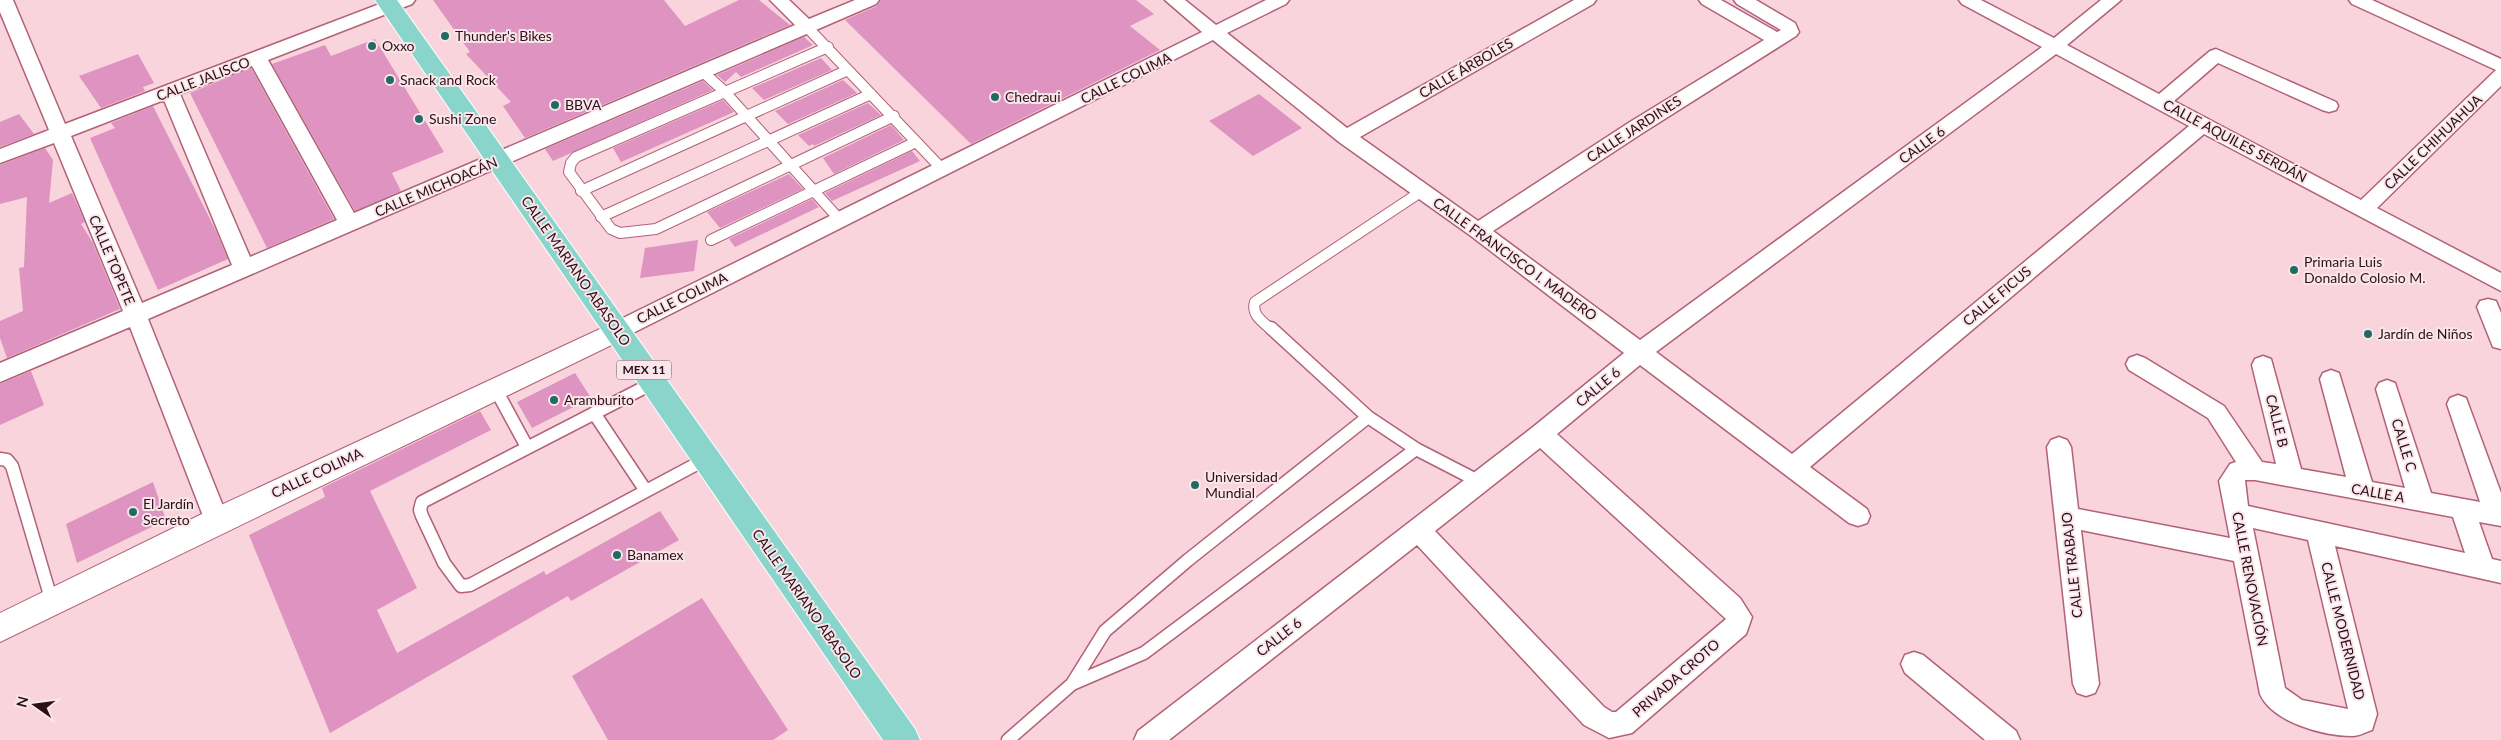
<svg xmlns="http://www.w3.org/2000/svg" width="2501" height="740" font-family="Lato,sans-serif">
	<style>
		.building { fill: #de93c0 }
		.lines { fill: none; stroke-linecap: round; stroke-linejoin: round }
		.service-far1-casing { stroke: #b26178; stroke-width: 12 }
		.service-casing { stroke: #b26178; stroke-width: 15 }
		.minor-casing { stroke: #b26178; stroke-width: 3 }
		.tertiary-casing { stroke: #b26178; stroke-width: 2 }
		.primary-casing { stroke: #fff; stroke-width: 2 }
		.service-far1 { stroke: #fff; stroke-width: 10 }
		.service { stroke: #fff; stroke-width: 12 }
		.minor { fill: #fff; fill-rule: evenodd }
		.tertiary { fill: #fff; fill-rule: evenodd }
		.primary { fill: #89d5cb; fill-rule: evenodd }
		.poi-dot { fill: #236b62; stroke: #f9e6ea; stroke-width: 2 }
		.labels { text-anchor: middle; stroke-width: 4; stroke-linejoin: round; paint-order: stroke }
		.shield { fill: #f9e6ea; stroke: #6b4f57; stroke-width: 1 }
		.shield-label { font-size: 12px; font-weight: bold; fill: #2e0e18 }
		.poi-label { font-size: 14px; fill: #2e0e18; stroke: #f9e6ea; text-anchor: start }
		.street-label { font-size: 14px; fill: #2e0e18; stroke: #f9e6ea }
	</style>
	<rect width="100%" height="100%" fill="#f9d4dc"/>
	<path class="building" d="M433,0h231l21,26 54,-26h20l31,25 -265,113 -22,-32 8,-4 -45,-48 4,-2z
		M881,0h255l18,14 -24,12 30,24 -189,94 -126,-124 32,-14z
		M804,37l9,8 -72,32 -5,-5 -11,10 -8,-7z
		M375,39l69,113 -52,21 9,18 -46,20 -83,-147 53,-19 6,11z
		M138,54l16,29 -11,4 2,4 -44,17 -22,-32z
		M821,58l11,12 -68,30 -12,-12z
		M251,68l83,151 -67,29 -77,-155z
		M843,80l14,13 -69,31 -13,-13z
		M703,81l10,9 -160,71 -8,-12z
		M1259,94l43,34 -49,28 -44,-35z
		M723,100l11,12 -113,50 -8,-14z
		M868,103l13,12 -67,31 -1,-2 -4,2 -11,-11z
		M153,106l63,125 12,28 -70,31 -68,-152 25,-10 -4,-5z
		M19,114l15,20 -34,13v-25z
		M891,125l13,15 -70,34 -11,-16z
		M45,148l8,12 -4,43 23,-10 13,29 -4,2 12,19 27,66 -113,49 -7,-20v-17l23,-10 -4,-43 5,-1 3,-70 -27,7v-39z
		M912,151l8,10 -88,40 -7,-8z
		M789,174l14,15 -83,39 -13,-16z
		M812,199l7,8 -84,40 -6,-8z
		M698,240l-4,31 -54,7 5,-30z
		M31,371l13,34 -44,20v-41z
		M575,373l16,25 -59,30 -15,-26z
		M480,411l11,19 -121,61 47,97 -40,22 20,43 147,-82 2,4 114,-64 19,29 -108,61 -3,-5 -238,137 -81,-198 76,-38 -3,-9z
		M153,482l13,38 -89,43 -11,-39z
		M702,598l86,132 -15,10h-165l-36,-64z"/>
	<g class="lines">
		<defs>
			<path id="service-far1" d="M807,27l135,142
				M828,47l-252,110 -5,6 -2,9 42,57 9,4 36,-4 238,-113
				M703,72l21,19 116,129
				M581,191l267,-121
				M601,217l270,-123
				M711,240l205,-98
				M1272,330c-9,-8 -21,-15 -17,-28l167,-111"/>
			<path id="service" d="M1271,328l97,89 48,32
				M653,383l-231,119 -2,8 2,6 22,47 17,23 9,-1 236,-126
				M495,388l32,59
				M594,413l52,78
				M0,459l7,1 5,6 40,136
				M1072,684l33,-53 83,-71 180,-143
				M1008,740l64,-56 72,-31 272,-204 64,33"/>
			<path id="minor" d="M0,0h13l52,124 325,-124h25l-3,4 -144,56 86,153 441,-188 -25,-25h19l20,19 46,-19h24l-3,4 -728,315 81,202 -3,7 -9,3 -9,-3 -3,-7 -75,-194 -130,55v-19l123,-52 -69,-168 -54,20v-14l49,-19 -49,-118zM252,66l85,154 -87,37 -70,-163zM164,100l68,165 -90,38 -71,-167z
				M1165,0h20l31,25 50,-25h23l-3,4 -59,29 120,95 227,-128h22l-3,4 -233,133 118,84 152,-99 134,-82 -62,-36 -3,-4h22l56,32 4,-2 -44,-26 -3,-4h22l39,23 4,9 -3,4 -152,96 -151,99 147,109 402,-293 -80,-43 -3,-4h22l73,38 47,-38h20l-54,45 92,49 51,-43 6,-2 120,53 2,4 -2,4 -7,2 -7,-2 -104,-47 -44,38 187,99 135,-130 -144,-66 -3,-4h23l129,59v27l-124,122 124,65v18l-297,-157 -394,333 57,42 3,7 -3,7 -9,3 -9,-3 -209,-158 -83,69 183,164 12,19 -6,17 -114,99 -23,5 -25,-13 -167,-180 -248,195h-35l4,-9 395,-304 91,-74 -153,-117 -132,-94 -126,-102 -588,297 -8,2 -8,-2 -3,-6 3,-6 593,-293zM2056,54l133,72 -397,328 -136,-102zM1540,448l186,171 -110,93h-4l-8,-5 -169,-176z
				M2488,299l8,2 5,12v36l-8,-2 -16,-40 3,-6z
				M2137,355l8,3 79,48 38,56 14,2 -24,-99 3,-6 8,-3 8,3 30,110 45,8 -26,-98 3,-6 8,-3 8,3 33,109 33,6 -29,-99 3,-6 8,-3 8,3 36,110 49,9 -33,-98 3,-6 8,-3 8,3 35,95v33l-22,-4 13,37 9,2v22l-166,-37 42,168 -5,16c-6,2 -13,6 -19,6 -30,0 -81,-14 -93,-42l-26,-133 -153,-31 18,154 -4,9 -9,3 -9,-3 -4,-9 -26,-237 4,-7 8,-3 8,3 4,7 7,62 152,29 -11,-57 11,-17 6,-2 -28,-44 -79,-48 -3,-6 3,-6zM2245,480h10l198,37 12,36 -217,-47zM2253,528l55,12 40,169 -46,-9 -17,-12z
				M1914,652l9,3 93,76 4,9h-35l-80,-67 -4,-9 4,-9z"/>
			<path id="tertiary" d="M617,321l9,3 4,7 -4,7 -626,304v-29l206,-101z"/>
			<path id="primary" d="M375,0h22l518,729 5,11h-37z"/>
		</defs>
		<use href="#service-far1" class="service-far1-casing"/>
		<use href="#service" class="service-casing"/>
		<use href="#minor" class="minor-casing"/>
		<use href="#tertiary" class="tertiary-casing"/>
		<use href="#primary" class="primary-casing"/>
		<use href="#service-far1" class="service-far1"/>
		<use href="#service" class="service"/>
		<use href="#minor" class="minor"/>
		<use href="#tertiary" class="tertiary"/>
		<use href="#primary" class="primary"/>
	</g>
	<g class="poi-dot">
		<circle cx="445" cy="36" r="5"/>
		<circle cx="372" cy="46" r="5"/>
		<circle cx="390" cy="80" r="5"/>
		<circle cx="995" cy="97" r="5"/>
		<circle cx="555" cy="105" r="5"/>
		<circle cx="419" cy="119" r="5"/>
		<circle cx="2294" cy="270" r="5"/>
		<circle cx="2368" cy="334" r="5"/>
		<circle cx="554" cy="400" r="5"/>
		<circle cx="1195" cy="485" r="5"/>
		<circle cx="133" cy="512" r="5"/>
		<circle cx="617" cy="555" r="5"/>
	</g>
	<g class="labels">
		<rect class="shield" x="616.5" y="360.5" width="55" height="19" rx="4"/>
		<g class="shield-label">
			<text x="644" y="374">MEX 11</text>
		</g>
		<g class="poi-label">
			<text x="455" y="41">Thunder's Bikes</text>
			<text x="382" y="51">Oxxo</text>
			<text x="400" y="85">Snack and Rock</text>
			<text x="1005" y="102">Chedraui</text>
			<text x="565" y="110">BBVA</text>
			<text x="429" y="124">Sushi Zone</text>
			<text x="2304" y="267">Primaria Luis<tspan x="2304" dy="16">Donaldo Colosio M.</tspan></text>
			<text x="2378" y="339">Jardín de Niños</text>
			<text x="564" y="405">Aramburito</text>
			<text x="1205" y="482">Universidad<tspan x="1205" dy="16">Mundial</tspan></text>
			<text x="143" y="509">El Jardín<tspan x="143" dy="16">Secreto</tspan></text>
			<text x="627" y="560">Banamex</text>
		</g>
		<g class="street-label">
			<text transform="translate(1466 68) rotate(-30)" y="5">CALLE ÁRBOLES</text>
			<text transform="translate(1126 78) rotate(-26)" y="5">CALLE COLIMA</text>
			<text transform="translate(203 79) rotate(-21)" y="5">CALLE JALISCO</text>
			<text transform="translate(1634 129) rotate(-33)" y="5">CALLE JARDINES</text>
			<text transform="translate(2235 141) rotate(28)" y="5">CALLE AQUILES SERDÁN</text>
			<text transform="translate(2433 142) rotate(-44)" y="5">CALLE CHIHUAHUA</text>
			<text transform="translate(1922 145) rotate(-36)" y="5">CALLE 6</text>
			<text transform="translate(436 187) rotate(-23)" y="5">CALLE MICHOACÁN</text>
			<text transform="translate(1515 259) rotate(36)" y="5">CALLE FRANCISCO I. MADERO</text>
			<text transform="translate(112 260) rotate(67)" y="5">CALLE TOPETE</text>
			<text transform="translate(576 271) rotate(55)" y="5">CALLE MARIANO ABASOLO</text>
			<text transform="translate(1997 296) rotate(-40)" y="5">CALLE FICUS</text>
			<text transform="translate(682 298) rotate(-26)" y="5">CALLE COLIMA</text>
			<text transform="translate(1598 387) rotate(-40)" y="5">CALLE 6</text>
			<text transform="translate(2277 421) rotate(76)" y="5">CALLE B</text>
			<text transform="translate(2404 445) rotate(73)" y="5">CALLE C</text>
			<text transform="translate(317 473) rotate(-25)" y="5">CALLE COLIMA</text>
			<text transform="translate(2378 493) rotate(10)" y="5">CALLE A</text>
			<text transform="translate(2072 565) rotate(-96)" y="5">CALLE TRABAJO</text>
			<text transform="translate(2250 579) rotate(79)" y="5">CALLE RENOVACIÓN</text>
			<text transform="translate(807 604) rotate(55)" y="5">CALLE MARIANO ABASOLO</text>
			<text transform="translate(2343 631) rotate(76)" y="5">CALLE MODERNIDAD</text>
			<text transform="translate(1279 637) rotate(-38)" y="5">CALLE 6</text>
			<text transform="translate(1676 678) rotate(-41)" y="5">PRIVADA CROTO</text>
		</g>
	</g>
	<g transform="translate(35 705) rotate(284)" stroke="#f9e6ea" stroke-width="4" paint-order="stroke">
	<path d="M0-4L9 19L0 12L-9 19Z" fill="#2e0e18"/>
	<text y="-8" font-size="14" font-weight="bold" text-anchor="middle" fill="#2e0e18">N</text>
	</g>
</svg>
